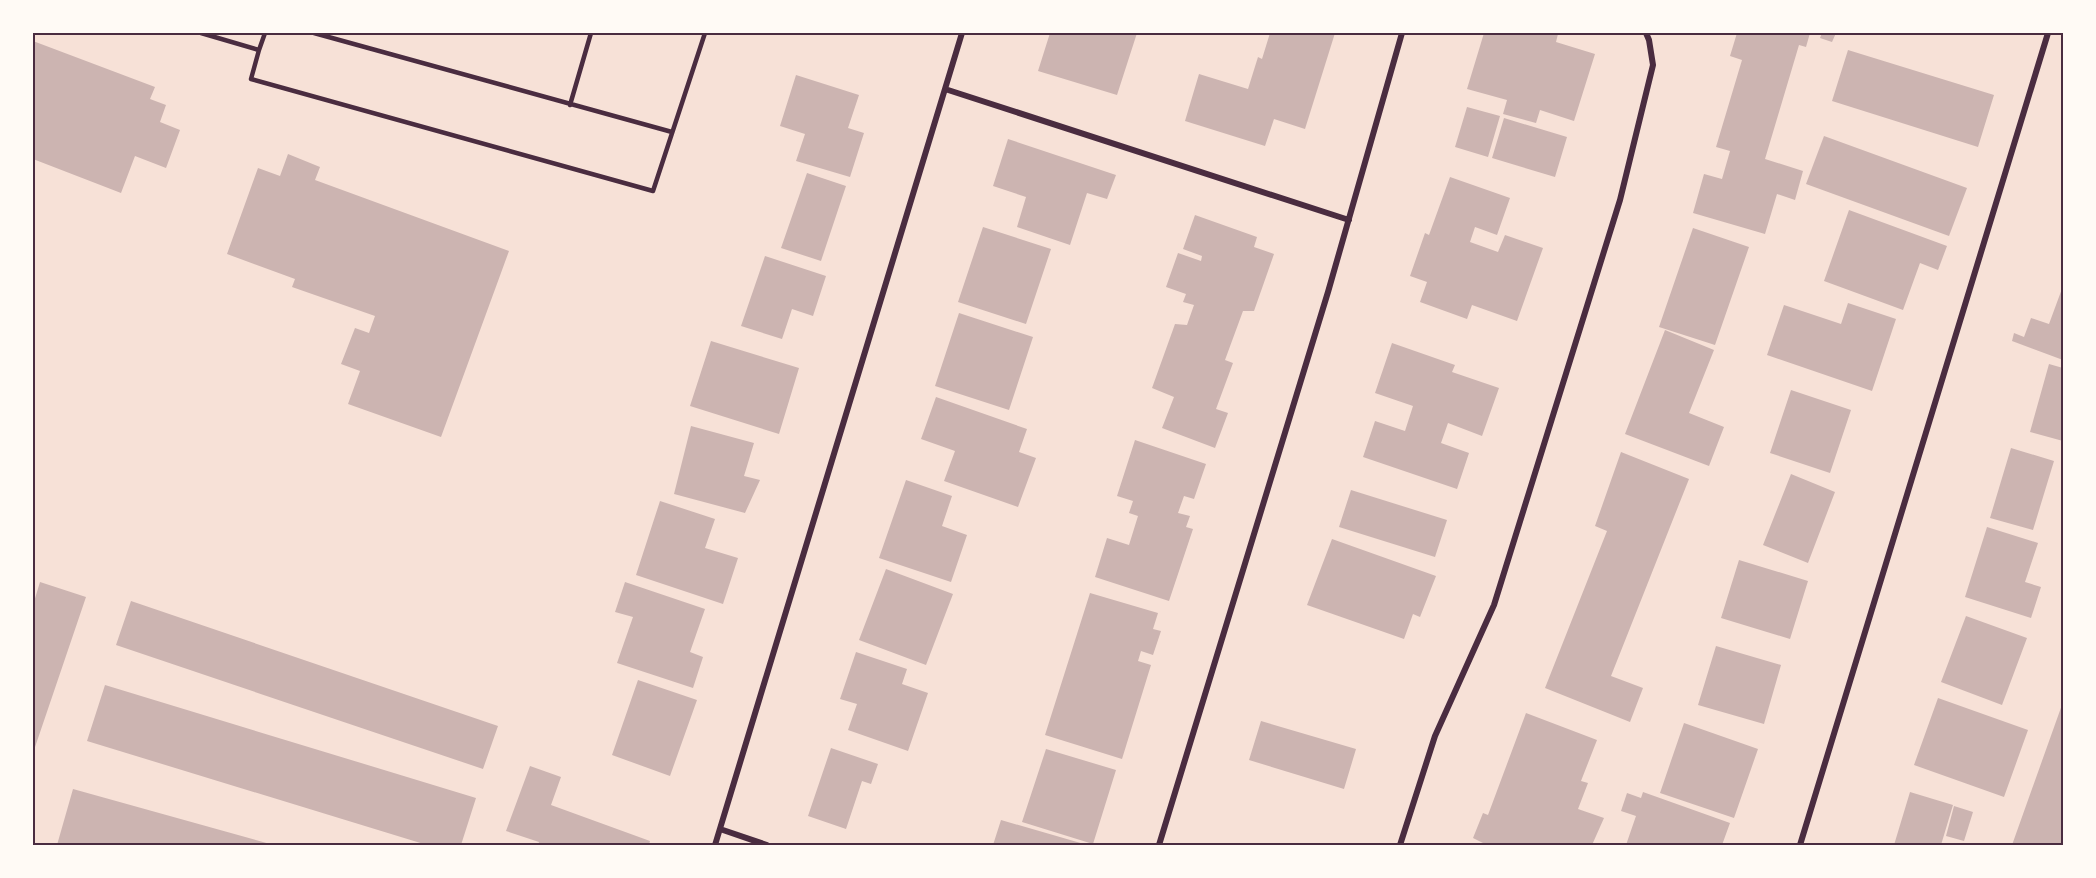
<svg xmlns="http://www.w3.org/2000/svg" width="2096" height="878" font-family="'Varela Round',sans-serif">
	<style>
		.building { fill: #ccb4b1 }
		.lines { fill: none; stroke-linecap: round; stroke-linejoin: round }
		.service { stroke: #4a2c40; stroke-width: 4.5 }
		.minor { stroke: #4a2c40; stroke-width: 6 }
		.neatline { fill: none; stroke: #4a2c40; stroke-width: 2 }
	</style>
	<rect width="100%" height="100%" fill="#f7e1d7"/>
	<path class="building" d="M1050,33h87l-20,62 -79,-24z
		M1270,33h65l-30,96 -31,-10 -9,27 -80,-25 14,-47 49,15 10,-32 4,2z
		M1484,33h69l5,1 -2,8 39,12 -21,67 -34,-11 -4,13 -33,-9 4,-14 -40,-11z
		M1737,33h73l-4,14 -7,-2 -34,114 38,12 -8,29 -18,-6 -12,40 -72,-21 11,-39 18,5 8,-28 -14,-4 26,-87 -12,-4z
		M1822,33h14l-4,9 -12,-4z
		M33,41l122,46 -5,12 16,6 -6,17 20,8 -14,38 -31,-12 -14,37 -88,-34z
		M1848,50l146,45 -16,52 -146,-46z
		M796,75l63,20 -11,33 16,5 -14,44 -54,-16 9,-27 -25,-8z
		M1467,107l33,9 -12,41 -33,-10z
		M1504,118l63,19 -12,40 -63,-19z
		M1824,136l143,52 -18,48 -143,-52z
		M1008,139l108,36 -9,24 -20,-6 -17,52 -53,-18 9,-30 -33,-11z
		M288,154l32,13 -5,13 194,71 -68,186 -93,-33 12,-33 -19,-7 14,-36 14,5 6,-17 -83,-29 3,-8 -68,-25 31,-86 22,8z
		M807,173l39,13 -25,75 -40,-13z
		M1450,177l60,21 -13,37 -22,-8 -5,15 28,10 7,-17 38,13 -26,73 -45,-16 -5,14 -47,-17 7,-20 -17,-6 15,-43 4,2z
		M1849,210l98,36 -9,24 -18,-7 -17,47 -79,-29z
		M1195,215l62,22 -3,10 20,7 -20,57h-11l-18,49 8,3 -17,46 12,4 -13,35 -53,-20 12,-31 -22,-9 23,-64 12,1 7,-20 -11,-3 3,-8 -20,-7 12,-34 23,8 1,-5 -19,-7z
		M983,227l68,22 -25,75 -68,-22z
		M1693,228l56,19 -34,98 -56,-18z
		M765,256l61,20 -13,40 -21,-7 -10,30 -41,-13z
		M2063,286v74l-51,-19 2,-8 10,4 7,-19 18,6z
		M1848,303l48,16 -24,72 -105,-36 17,-50 57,19z
		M959,313l74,24 -24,73 -74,-24z
		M1665,330l49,20 -25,63 35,14 -15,39 -84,-32z
		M711,341l88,27 -20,66 -89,-28z
		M1392,343l63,22 -3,7 47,16 -17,48 -34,-13 -7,20 28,10 -12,36 -94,-32 12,-36 30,10 8,-25 -38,-13z
		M2049,364l14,4v73l-33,-9z
		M1791,390l60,20 -21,63 -60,-20z
		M936,397l91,32 -8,23 17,6 -18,49 -74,-26 11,-30 -34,-12z
		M691,426l63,17 -10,33 16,4 -15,33 -71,-19z
		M1135,440l71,24 -12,35 -10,-3 -6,17 12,3 -4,11 7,2 -24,72 -74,-24 12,-39 22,7 9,-29 -9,-3 4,-12 -16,-5z
		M2011,448l43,13 -21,69 -43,-12z
		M1621,452l68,27 -78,197 32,12 -13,34 -85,-34 62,-157 -12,-5z
		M1791,474l44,18 -27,71 -45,-18z
		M906,480l46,16 -10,30 25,9 -16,47 -72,-24z
		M1351,490l96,30 -12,37 -96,-30z
		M660,501l55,18 -10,29 33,10 -15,46 -87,-29z
		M1987,527l51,16 -13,39 16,5 -10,31 -66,-21z
		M1332,539l104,37 -16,41 -7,-3 -9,25 -97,-34z
		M1739,560l69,21 -18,58 -69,-21z
		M886,569l67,25 -27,71 -67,-25z
		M40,582l46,15 -53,156v-148z
		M625,582l80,27 -15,43 13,5 -10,31 -76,-25 16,-46 -18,-5z
		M1090,593l68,20 -5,16 8,2 -8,24 -12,-4 -3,10 13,4 -29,94 -77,-24z
		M131,601l367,125 -15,43 -367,-124z
		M1966,616l61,22 -25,67 -61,-23z
		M1716,646l65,19 -17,59 -66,-19z
		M856,652l51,17 -5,15 26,9 -20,58 -60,-21 9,-26 -17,-5z
		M638,680l59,20 -27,76 -58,-21z
		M105,685l371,113 -15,47h-34l-340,-104z
		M1938,698l90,32 -24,67 -90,-32z
		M2063,702v143h-51z
		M1526,713l71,27 -16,41 7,2 -10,26 26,9 -12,27h-105l-14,-7 10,-25 5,2z
		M1261,721l95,28 -12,40 -95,-29z
		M1684,723l74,26 -24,69 -74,-25z
		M831,748l47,16 -7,20 -9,-3 -16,48 -38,-13z
		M1046,749l70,21 -23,74 -71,-22z
		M530,766l31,11 -10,28 99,36 -1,4h-111l1,-3 -33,-11z
		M73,789l197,55v1h-213z
		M1643,792l87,31 -8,22h-96l10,-29 -15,-5 6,-18 14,5z
		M1910,792l43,13 -12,40h-47z
		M1954,806l19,6 -9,29 -18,-5z
		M1001,820l83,24v1h-91z"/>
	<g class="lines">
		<path class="service" d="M201,33l58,17 6,-17
			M314,33l358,99
			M259,50l-8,29 402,112 52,-158
			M570,105l21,-72"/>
		<path class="minor" d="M945,89l404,131
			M720,829l47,16
			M715,845l247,-812
			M1159,845l169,-553 74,-259
			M1400,845l35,-109 59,-131 126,-405 33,-135 -4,-25 -3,-7
			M1800,845l248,-812"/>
	</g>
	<rect width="2096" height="878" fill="none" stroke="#fffaf5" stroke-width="69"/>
	<rect x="34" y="34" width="2028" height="810" class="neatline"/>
</svg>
